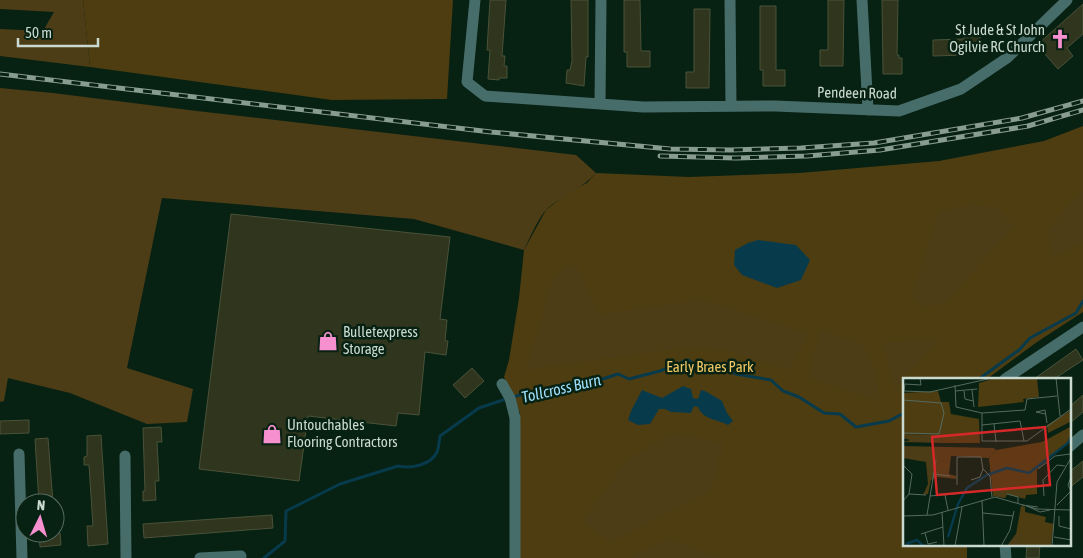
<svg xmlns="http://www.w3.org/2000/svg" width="1083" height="558" font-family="'Asap Condensed',sans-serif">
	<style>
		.green { fill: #4e3d11 }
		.forest { fill: #4d3d17 }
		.water { fill: #073b4c }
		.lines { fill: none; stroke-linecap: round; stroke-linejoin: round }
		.stream { stroke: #073b4c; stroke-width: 3 }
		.building { fill: #2f361d; stroke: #4a5238 }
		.minor { stroke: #476d6b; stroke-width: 11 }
		.rail-casing { stroke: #899c90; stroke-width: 5 }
		.rail { stroke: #072113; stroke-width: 3; stroke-dasharray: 9; stroke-linecap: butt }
		.labels { text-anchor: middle; stroke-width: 5; stroke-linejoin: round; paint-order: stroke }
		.poi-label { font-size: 15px; fill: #cbdad0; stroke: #072113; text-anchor: start }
		.street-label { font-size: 15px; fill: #cbdad0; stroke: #072113 }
		.park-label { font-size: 15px; fill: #f2c965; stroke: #072113 }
		.water-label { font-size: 16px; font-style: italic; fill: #9edffb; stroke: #072113 }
		.inset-river { fill: none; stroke: #073b4c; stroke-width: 2.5 }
		.inset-road { fill: none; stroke: #556b5f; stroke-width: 1 }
		.view { fill: #d62828; fill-opacity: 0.15; stroke: #d62828; stroke-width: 2.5 }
		.inset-edge { fill: none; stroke: #cbdad0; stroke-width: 2.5 }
	</style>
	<rect width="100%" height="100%" fill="#072113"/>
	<path class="green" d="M83,0h370l-6,99 -115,1 -242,-33z
		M1083,126v186l-46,30 -50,37h-83v165h63v14h-448l-1,-61 2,-84 -16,-36 5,-17 10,-62 5,-48 22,-40 23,-18 18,-9 9,-10 93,4 110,-4 140,-12 105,-20z"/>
	<path class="forest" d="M0,0h83l7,67 -90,-11v-27l43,2 11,-19 -54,-3z
		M0,88l53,5 144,18 379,44 20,18c-13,15 -33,22 -48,35 -9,8 -18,30 -24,42l-110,-31 -252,-21 -35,170 66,21 -6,33 -40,2 -77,-31 -62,-15 -4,23 -4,1z
		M1083,191v51l-29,16 -6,-26 11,-16z
		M970,205l27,3 17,18 -70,78 -22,2 -10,-11 27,-83z
		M566,265h10l23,49 103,-14 107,33 -20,37 -66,-21 -42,-1 -155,22 27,-90z
		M820,331l42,13 13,25 5,32 -72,-24z
		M938,339l-43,51 -12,-47z
		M674,433l49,11 -12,47 -101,51 -27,-21 45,-62z
		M668,539l53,19h-89l2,-3z"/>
	<path class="water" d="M758,240l38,5 14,15 -9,20 -24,8 -35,-13 -8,-10 1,-15 13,-7z
		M683,386l8,3 2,9 5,1 3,-9 4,1 17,10 5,12 6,8 -5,4c-11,-6 -25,-5 -30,-18l-4,-1 -3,7 -20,-1 -6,-3h-6l-9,15 -12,1 -10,-5 3,-9 11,-21 20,8z"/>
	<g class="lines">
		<path class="stream" d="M979,379l40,-29 11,-12 46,-25 7,-12
			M512,397l54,-13 12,3 40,-13 11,5 31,-8 28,-11 11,7h22l15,7 35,6 12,11 16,6 25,16 16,1 16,13 33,-6 15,-8
			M264,558l21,-17 1,-30 54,-27 58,-18c13,3 33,-1 39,-14 2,-4 2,-11 3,-16l39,-28 27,-9"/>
	</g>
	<path class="building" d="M490,0h16l-4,56h3l-1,10h3v12h-8v2l-11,-1 2,-29h-3z
		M571,0h17v57h-2l-2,29 -18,-3 1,-13h3l2,-9z
		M624,0h16l1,51h9v16h-23v-15h-3z
		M828,0h16l-1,66h-23v-16h8z
		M882,0h16l-1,55h2v3h3v16h-19z
		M1083,4v30l-16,14 6,8 -15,13 -21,-24z
		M760,6h16v64h9v16h-22v-16h-3z
		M694,9h16l-1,79h-23v-16h8z
		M980,31v20h-15v4l-32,1v-16l31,-1v-7z
		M231,214l219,23 -10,82 7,1 -2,21h3l-2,14 -21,-3 -6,63 -21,-2 -2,13 -88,-10 -9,65 -100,-12z
		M1076,349l7,11 -29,19h-20z
		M472,368l12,13 -19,17 -12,-13z
		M1083,395v17l-14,12v-17z
		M29,420v13l-29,1v-13z
		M161,427l1,15h-5l2,39h-4l1,19 -13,1v-10h2l-2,-63z
		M101,435l7,109 -20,2 -1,-20h6l-4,-61h-5v-8l3,-1v-20z
		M48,438l5,65h-14l-4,-64z
		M1083,461v16l-14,11v-16z
		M272,515l1,13 -129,10 -1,-14z
		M39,533h21l1,12 -21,2z
		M1027,544h13l-1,14h-13z"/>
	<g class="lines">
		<path class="minor" d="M475,0l-8,82 18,14 158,11 132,-1 124,5 62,-22 46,-31 60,-58
			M730,0l1,106
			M862,0l6,110
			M600,104l1,-104
			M1005,379l78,-52
			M502,384l8,14 5,20v140
			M1069,447l14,-12
			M19,454l3,104
			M125,456l1,102
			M1005,544l1,14
			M200,558l41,-2"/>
		<defs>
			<path id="rail" d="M0,74l491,58 179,17 60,1 71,-2 73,-5 148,-25 61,-17
				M660,156l76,2 71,-2 73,-6 148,-24 55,-16"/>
		</defs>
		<use href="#rail" class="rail-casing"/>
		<use href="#rail" class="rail"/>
	</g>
	<defs>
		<symbol id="church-bare" viewBox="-9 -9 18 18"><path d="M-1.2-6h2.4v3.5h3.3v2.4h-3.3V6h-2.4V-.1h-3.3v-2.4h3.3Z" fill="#f690cf" stroke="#072113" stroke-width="2.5" paint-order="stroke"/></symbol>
		<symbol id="shop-bare" viewBox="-9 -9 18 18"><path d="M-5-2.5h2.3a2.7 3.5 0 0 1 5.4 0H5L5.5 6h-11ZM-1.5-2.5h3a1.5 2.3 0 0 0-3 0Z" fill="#f690cf" stroke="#072113" stroke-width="2.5" paint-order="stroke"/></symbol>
	</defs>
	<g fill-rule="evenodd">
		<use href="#church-bare" x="1046" y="25" width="28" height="28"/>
		<use href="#shop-bare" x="314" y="327" width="28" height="28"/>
		<use href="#shop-bare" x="258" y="420" width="28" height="28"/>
	</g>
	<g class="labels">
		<g class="poi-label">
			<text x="1045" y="35" text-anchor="end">St Jude &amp; St John<tspan x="1045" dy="17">Ogilvie RC Church</tspan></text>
			<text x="343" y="337">Bulletexpress<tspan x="343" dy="17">Storage</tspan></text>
			<text x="287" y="430">Untouchables<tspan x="287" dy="17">Flooring Contractors</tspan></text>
		</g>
		<g class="street-label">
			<text transform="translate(857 93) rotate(1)" y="5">Pendeen Road</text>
		</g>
		<g class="park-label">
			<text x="710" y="372">Early Braes Park</text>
		</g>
		<g class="water-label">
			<text transform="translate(561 388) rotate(-13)" y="6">Tollcross Burn</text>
		</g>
	</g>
	<g transform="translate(903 378)">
		<rect width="168" height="168" fill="#072113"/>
		<path d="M92,0h42l2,19 -16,2 1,3 -46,5 1,-24zM35,13l3,11h8l2,12 28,5 1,24h-38l-1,-8 -38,-1v-41zM167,33v11l-22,11 -1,-8zM167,49v14l-33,28v25l-11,1 -1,4 -18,-5 -2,4 -12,-2 -4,-38 7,-8 46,-8zM118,128l4,1v5l21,5 -1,5 9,2 -3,21 -44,1 9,-12z" fill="#4e3d11"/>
		<path d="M0,56l38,1 1,8 -39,-1 7,-2 -7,-2zM0,68l91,2 2,2 -7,8 -38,-2 -2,18 7,2v3l-19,-2 -6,3 -3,14 -5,1 5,-11 -2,-22 -23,-4zM91,82l4,4h22l-2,5 -28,2zM104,109l17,5 -1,6 -16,-4 -2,4 -10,-2zM150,148l-2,15 -26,-5 -5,1 -1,8 -12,1 9,-12h5l29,5z" fill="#4d3d17"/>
		<path class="inset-river" d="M45,159l10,-33 9,-16 20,-13 20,-7 22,5 39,-30 3,-6M3,166l11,-4 6,6"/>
		<path class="inset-road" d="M153,0l4,38M52,7l1,22 26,6M69,12l2,17M0,13l27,1 62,-14M1,13l1,-7 16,1 -1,-7M52,13l22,-2M61,13l1,8 8,2M154,18l-30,3 -2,11 -43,3v28h45l44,-32M0,22l38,3 3,10 -5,21 -36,-1M143,36l-10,-2 9,-2 2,13M91,46l2,18M79,47l38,-4 4,20M0,87l9,9 -3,20 -6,7M135,91l17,-13 15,-2M30,96l17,2M168,99l-3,8 3,6M68,102l9,-3 3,-8M54,107v-28h24l2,12 7,7 2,21M6,116l17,1M104,116l11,3v6M42,117l3,15M27,118l33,-3M141,118l-1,-16 14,-15 8,1M79,122l2,46M119,127l16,2M154,127l14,-14M124,128l13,6 10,-2M39,134l2,34M80,135l30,3M24,137l9,-55M0,138l30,-1 62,-18 42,12 34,1M156,138v10l12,3M22,155l3,11 9,-2M18,156l22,-7M151,159l17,3M52,168l7,-39M98,168l9,-16 4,-19M149,168l5,-64 14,-24"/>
		<path class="view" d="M142,49l5,58 -113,10 -5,-58z"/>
		<rect width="168" height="168" class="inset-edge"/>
	</g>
	<g transform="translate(40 518) rotate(5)"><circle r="24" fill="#072113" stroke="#556b5f"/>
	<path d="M0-4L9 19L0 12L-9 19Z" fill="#f690cf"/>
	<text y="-8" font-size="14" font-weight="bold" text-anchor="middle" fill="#cbdad0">N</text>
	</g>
	<path d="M18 38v8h80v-8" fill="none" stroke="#cbdad0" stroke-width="2.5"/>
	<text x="25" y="38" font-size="15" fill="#cbdad0" stroke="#072113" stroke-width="4" paint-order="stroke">50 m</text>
</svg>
